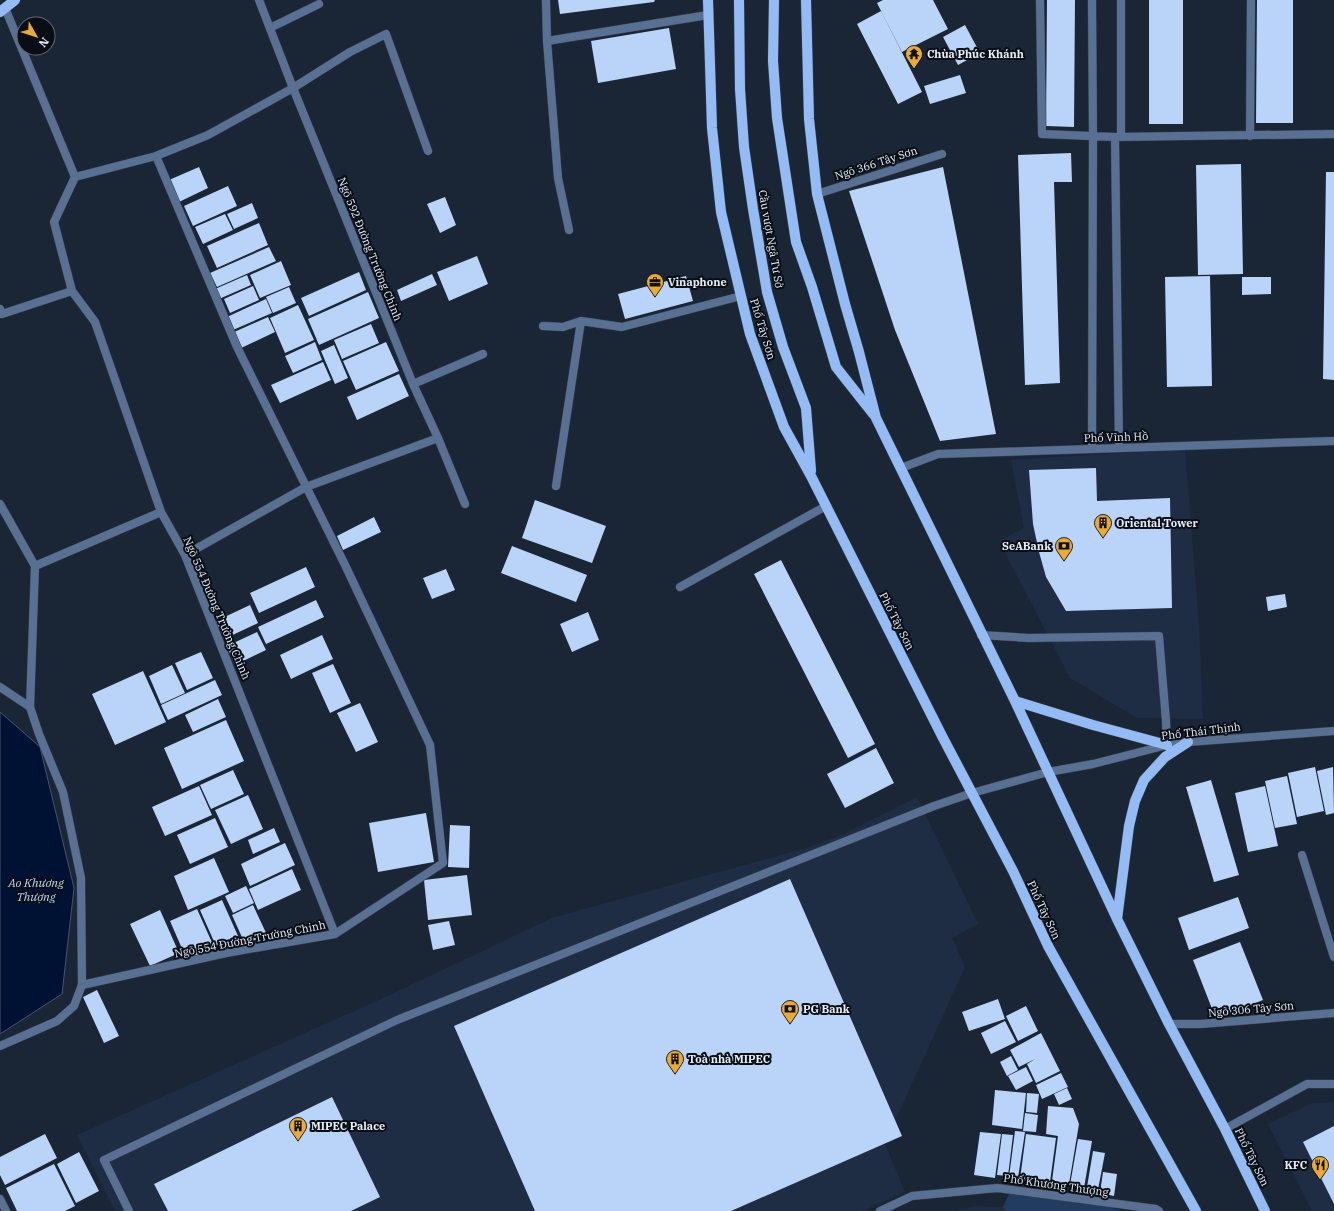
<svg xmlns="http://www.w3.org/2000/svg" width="1334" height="1211" font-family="'IBM Plex Serif',serif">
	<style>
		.built { fill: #1e2d43 }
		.green { fill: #223b60 }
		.water { fill: #001234; stroke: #45546f }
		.building { fill: #bad3f8 }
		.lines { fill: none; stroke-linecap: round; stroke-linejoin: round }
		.service-casing { stroke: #374251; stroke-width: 9 }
		.minor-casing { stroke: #374251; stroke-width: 9 }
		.tertiary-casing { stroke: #374251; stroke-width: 9 }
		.primary-casing { stroke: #374251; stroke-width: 11 }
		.service { stroke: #597092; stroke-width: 8 }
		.minor { stroke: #597092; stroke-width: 8 }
		.tertiary { stroke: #597092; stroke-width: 8 }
		.primary { stroke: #95bbf4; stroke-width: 10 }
		.labels { text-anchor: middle; stroke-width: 4; stroke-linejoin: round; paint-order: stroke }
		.poi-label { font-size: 11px; font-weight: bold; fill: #e7effa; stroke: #090e16; text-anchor: start }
		.street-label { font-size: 11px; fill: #e7effa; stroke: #090e16 }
		.water-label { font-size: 12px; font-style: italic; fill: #bbd6fd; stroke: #090e16 }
	</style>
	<rect width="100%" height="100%" fill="#1a2636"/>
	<path class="built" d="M1185,449l14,177 4,93 -66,-1 -67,-40 -71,-137 25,-13 -13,-68z
		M917,797l61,127 -26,14 13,29 -70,154 7,15 -17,8 20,48 -42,19h-748l-38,-76 304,-136 171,-81 148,-41 107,-29 41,-16z
		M1334,1102v109h-22l-44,-87 44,-21z
		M975,1206l28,1 2,4h-49z"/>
	<path class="green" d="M1013,1185l85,18 25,8h-118l-2,-4z"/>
	<path class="water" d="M0,712l40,35 34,141 -12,106 -62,40z"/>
	<path class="building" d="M558,0h97l-1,2 -94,12z
		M883,0h50l15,29 -46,23 -25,-49z
		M1047,0h28l-1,127 -28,-1z
		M1149,0h34v124h-34z
		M1257,0h36v123h-37z
		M881,11l41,81 -24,12 -41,-80z
		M965,25l15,28 -22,12 -15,-28z
		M669,28l7,41 -78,14 -7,-42z
		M960,75l6,18 -36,11 -6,-18z
		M1071,153l1,29h-18l6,201 -35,2 -7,-230z
		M1241,164l2,110 -45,1 -2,-110z
		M199,167l9,21 -29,14 -10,-22z
		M943,167l53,267 -56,7 -45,-111 -46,-139z
		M1326,172h8v208l-11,-1z
		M228,186l9,20 -44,20 -9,-20z
		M445,197l11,28 -16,8 -13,-29z
		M252,203l6,15 -24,11 -7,-15z
		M225,214l8,16 -30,14 -8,-17z
		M259,223l9,22 -51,23 -10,-22z
		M269,247l7,14 -59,26 -7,-14z
		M477,256l11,28 -39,17 -12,-29z
		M281,261l10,24 -31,13 -10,-23z
		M359,272l7,18 -57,26 -8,-18z
		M432,274l5,11 -36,16 -4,-11z
		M247,275l4,10 -32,14 -4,-10z
		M686,276l7,25 -68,18 -7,-25z
		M1210,276l2,110 -45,1 -2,-110z
		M1242,277h29v17l-29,1z
		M253,286l6,14 -29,13 -6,-14z
		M289,287l7,16 -23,10 -7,-16z
		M368,292l11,26 -60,27 -11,-26z
		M266,299l6,14 -39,17 -6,-13z
		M298,305l16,35 -29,13 -15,-35z
		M268,317l7,15 -36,17 -7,-16z
		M371,324l8,19 -37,16 -8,-19z
		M315,342l7,18 -29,13 -8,-17z
		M386,342l13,29 -43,19 -13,-29z
		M334,345l14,33 -13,6 -14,-33z
		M323,362l8,18 -51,23 -9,-18z
		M399,374l10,22 -52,24 -10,-23z
		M1096,468l1,33 73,-3 2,110 -106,3 -20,-34 -7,-25 -6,-28 -4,-54z
		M535,500l71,26 -14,37 -70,-25z
		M374,517l7,15 -38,18 -6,-14z
		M512,546l75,29 -11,27 -75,-29z
		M781,560l94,184 -27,14 -94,-184z
		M306,567l9,20 -56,26 -9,-20z
		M446,569l9,21 -23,9 -9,-21z
		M1285,594l2,13 -19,4 -2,-14z
		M316,600l8,17 -58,27 -8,-17z
		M250,605l8,18 -34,16 -8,-18z
		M588,612l11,28 -27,12 -12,-28z
		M257,632l9,18 -31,15 -8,-19z
		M322,635l11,24 -42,20 -11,-24z
		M201,652l12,26 -26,12 -12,-27z
		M333,664l18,39 -21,10 -18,-40z
		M172,665l13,28 -24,11 -12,-28z
		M143,671l23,51 -51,23 -23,-51z
		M215,680l7,15 -54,25 -7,-15z
		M218,699l8,18 -33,15 -8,-17z
		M360,703l18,39 -22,10 -19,-39z
		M226,720l18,41 -62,28 -18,-41z
		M876,748l18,35 -49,25 -18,-34z
		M1315,767l9,44 -27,6 -9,-44z
		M1333,767l1,46 -8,2 -9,-44z
		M233,770l11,24 -33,15 -11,-24z
		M1287,776l10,48 -22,4 -10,-47z
		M1211,780l28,95 -25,7 -28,-95z
		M199,786l13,29 -47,21 -13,-29z
		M1265,786l13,60 -30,6 -13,-59z
		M248,795l15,34 -32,15 -16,-34z
		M426,813l8,49 -56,10 -9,-49z
		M215,818l13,29 -38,17 -13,-29z
		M450,825l20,1 -1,42 -21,-1z
		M274,828l6,14 -27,12 -5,-14z
		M285,843l10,22 -45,21 -9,-22z
		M214,858l15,34 -41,18 -14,-34z
		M292,869l9,21 -43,20 -9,-21z
		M467,875l5,40 -44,5 -4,-40z
		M790,879l112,257 -171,75h-196l-81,-185z
		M246,886l8,17 -21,10 -8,-17z
		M1238,897l11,31 -60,22 -11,-32z
		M222,900l16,36 -22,10 -16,-36z
		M253,905l14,30 -22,9 -13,-29z
		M197,909l17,38 -27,13 -17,-39z
		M160,910l19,43 -29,13 -20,-42z
		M449,921l6,24 -22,5 -5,-25z
		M1240,942l23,58 -47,19 -23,-59z
		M97,990l22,46 -15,7 -21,-46z
		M998,999l7,20 -36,12 -7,-19z
		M1026,1006l12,25 -20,10 -12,-25z
		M1005,1021l11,21 -25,12 -10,-21z
		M1041,1033l19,38 -24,12 -9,-19 8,-5 -16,8 -9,-17z
		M1011,1056l7,14 -11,6 -7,-14z
		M1026,1067l7,14 -17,9 -8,-14z
		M1061,1073l7,14 -26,12 -6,-14z
		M1067,1088l5,11 -13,6 -5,-11z
		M995,1090l31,3 -4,36 -30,-4z
		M1027,1093l12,1 -2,19 -11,-1z
		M332,1097l48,100 -29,14h-183l-14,-27z
		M1048,1106l25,2 6,16 -10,60 -17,-3 6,-45 -12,-2z
		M1025,1113l13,2 -2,17 -13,-1z
		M1334,1126v78l-31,-62z
		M1015,1131l10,1 -7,46 -9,-1z
		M980,1132l21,2 -6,44 -21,-3z
		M45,1134l12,24 -52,27 -5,-10v-18z
		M1002,1134l11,1 -5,41 -11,-1z
		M1026,1134l30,4 -6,44 -30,-3z
		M1078,1139l14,2 -8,47 -14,-3z
		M1093,1151l12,2 -8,42 -11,-2z
		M79,1152l20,39 -23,12 -19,-39z
		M54,1164l21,42 -10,5h-48l-11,-23z
		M1103,1172l14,2 -3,22 -14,-3z"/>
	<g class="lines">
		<defs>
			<path id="service" d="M259,0l34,88 120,296 25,54 27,66
				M546,0l1,41 11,137 11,52
				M1040,0l2,134 73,3 219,-3
				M1092,0l1,137 -1,312
				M1121,0v137
				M5,8l70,169 -21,45 18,69 23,31 66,190 24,43 150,379
				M270,28l49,-24
				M547,41l161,-26
				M1250,136l1,-136
				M1115,137l4,311
				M75,177l81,-21 52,-21 85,-47 57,-36 36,-18 42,117
				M0,309l2,5 70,-23
				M543,326l20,1 18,-6 41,6 119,-31
				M413,384l70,-30
				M556,486l25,-165
				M0,504l35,62 -5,141
				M185,555l121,-68 132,-49
				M35,566l126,-54
				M680,587l146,-81
				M981,635l47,3 131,-2 7,85 1,24
				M1302,855l32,102
				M82,985l144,-32 109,-19 108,-71 -13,-118 -84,-178 -109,-220 -81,-191
				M1169,1024h32l133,-11
				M0,1199l6,12
				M129,1211l-25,-51 293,-140 537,-214 38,-13"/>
			<path id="minor" d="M817,194l125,-40
				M901,468l37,-14 396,-13
				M0,687l30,20 9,27 24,58 18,86 1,107 -8,21 -17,15 -57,25
				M1225,1129l82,-45h27
				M880,1211l32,-15 85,-8 159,21 3,2"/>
			<path id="tertiary" d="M972,793l76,-21 45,-8 74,-19 21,-3 146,-11"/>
			<path id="primary" d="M708,0l4,128 9,84 29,122 34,93 27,49 131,260 71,135 35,75 148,265
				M739,0l1,89 4,58 9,62 14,83 16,55 23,61 5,63
				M774,0l-1,61 4,57 19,124 16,45 24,80 38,48
				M806,0l3,119 8,75 28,110 14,48 17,66 139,283 102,218 52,105 56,105 40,82
				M0,12l15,-12
				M1015,701l78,24 74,20
				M1117,919l12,-93 6,-25 9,-21 21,-23 23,-15"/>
		</defs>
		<use href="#service" class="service-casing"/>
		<use href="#minor" class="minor-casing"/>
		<use href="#tertiary" class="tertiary-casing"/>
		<use href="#primary" class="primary-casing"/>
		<use href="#service" class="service"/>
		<use href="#minor" class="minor"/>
		<use href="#tertiary" class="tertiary"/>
		<use href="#primary" class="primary"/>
	</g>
	<defs>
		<symbol id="temple-pin" viewBox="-11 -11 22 30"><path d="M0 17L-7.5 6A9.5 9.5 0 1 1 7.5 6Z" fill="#eaaa38" stroke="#090e16"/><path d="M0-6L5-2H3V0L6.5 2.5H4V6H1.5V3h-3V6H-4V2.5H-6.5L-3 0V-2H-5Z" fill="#111"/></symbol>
		<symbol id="office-pin" viewBox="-11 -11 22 30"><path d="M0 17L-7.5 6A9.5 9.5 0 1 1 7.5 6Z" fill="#eaaa38" stroke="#090e16"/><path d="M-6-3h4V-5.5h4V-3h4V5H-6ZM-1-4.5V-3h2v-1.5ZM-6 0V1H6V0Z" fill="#111"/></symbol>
		<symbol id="building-pin" viewBox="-11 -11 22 30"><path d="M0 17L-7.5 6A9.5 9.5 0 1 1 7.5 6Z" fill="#eaaa38" stroke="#090e16"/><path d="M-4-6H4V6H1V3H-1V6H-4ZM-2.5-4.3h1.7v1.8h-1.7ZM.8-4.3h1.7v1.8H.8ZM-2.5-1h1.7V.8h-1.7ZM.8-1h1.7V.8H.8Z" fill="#111"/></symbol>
		<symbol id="bank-pin" viewBox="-11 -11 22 30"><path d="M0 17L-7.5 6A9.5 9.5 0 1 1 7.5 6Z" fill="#eaaa38" stroke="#090e16"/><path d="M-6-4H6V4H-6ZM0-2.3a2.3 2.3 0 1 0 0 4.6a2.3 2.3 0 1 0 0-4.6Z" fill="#111"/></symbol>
		<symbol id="restaurant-pin" viewBox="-11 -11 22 30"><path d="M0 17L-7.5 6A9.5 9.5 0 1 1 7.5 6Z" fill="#eaaa38" stroke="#090e16"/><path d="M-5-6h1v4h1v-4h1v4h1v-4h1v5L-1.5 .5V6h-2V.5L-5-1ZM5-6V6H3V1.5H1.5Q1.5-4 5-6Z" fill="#111"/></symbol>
	</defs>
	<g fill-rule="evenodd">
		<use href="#temple-pin" x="904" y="44" width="20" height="27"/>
		<use href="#office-pin" x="645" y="272" width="20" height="27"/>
		<use href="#building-pin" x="1093" y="513" width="20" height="27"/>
		<use href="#bank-pin" x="1054" y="536" width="20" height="27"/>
		<use href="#bank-pin" x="780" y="999" width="20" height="27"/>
		<use href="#building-pin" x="665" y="1049" width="20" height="27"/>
		<use href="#building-pin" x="288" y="1116" width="20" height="27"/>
		<use href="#restaurant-pin" x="1310" y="1155" width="20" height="27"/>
	</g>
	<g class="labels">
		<g class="poi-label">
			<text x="927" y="58">Chùa Phúc Khánh</text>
			<text x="668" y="286">Vinaphone</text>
			<text x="1116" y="527">Oriental Tower</text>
			<text x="1051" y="550" text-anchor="end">SeABank</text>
			<text x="803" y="1013">PG Bank</text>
			<text x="688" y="1063">Toà nhà MIPEC</text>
			<text x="311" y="1130">MIPEC Palace</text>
			<text x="1307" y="1169" text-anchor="end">KFC</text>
		</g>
		<g class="street-label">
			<text transform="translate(876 163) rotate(-18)" y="4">Ngõ 366 Tây Sơn</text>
			<text transform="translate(771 239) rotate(80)" y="4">Cầu vượt Ngã Tư Sở</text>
			<text transform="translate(370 249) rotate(68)" y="4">Ngõ 592 Đường Trường Chinh</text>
			<text transform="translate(763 329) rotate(73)" y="4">Phố Tây Sơn</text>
			<text transform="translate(1116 437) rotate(-2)" y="4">Phố Vĩnh Hồ</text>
			<text transform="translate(217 608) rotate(67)" y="4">Ngõ 554 Đường Trường Chinh</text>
			<text transform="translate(897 621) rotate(63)" y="4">Phố Tây Sơn</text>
			<text transform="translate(1201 731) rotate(-7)" y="4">Phố Thái Thịnh</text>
			<text transform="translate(1044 910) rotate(65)" y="4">Phố Tây Sơn</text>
			<text transform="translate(250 939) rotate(-11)" y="4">Ngõ 554 Đường Trường Chinh</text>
			<text transform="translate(1251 1009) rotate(-5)" y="4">Ngõ 306 Tây Sơn</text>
			<text transform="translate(1252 1157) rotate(64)" y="4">Phố Tây Sơn</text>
			<text transform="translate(1056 1185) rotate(8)" y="4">Phố Khương Thượng</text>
		</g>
		<g class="water-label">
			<text x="36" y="887">Ao Khương<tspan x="36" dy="14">Thượng</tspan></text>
		</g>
	</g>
	<g transform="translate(36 36) rotate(129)"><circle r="19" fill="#090e16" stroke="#626871"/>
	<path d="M0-3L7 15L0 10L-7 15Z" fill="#eaaa38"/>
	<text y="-6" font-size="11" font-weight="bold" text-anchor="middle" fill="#e7effa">N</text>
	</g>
</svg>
